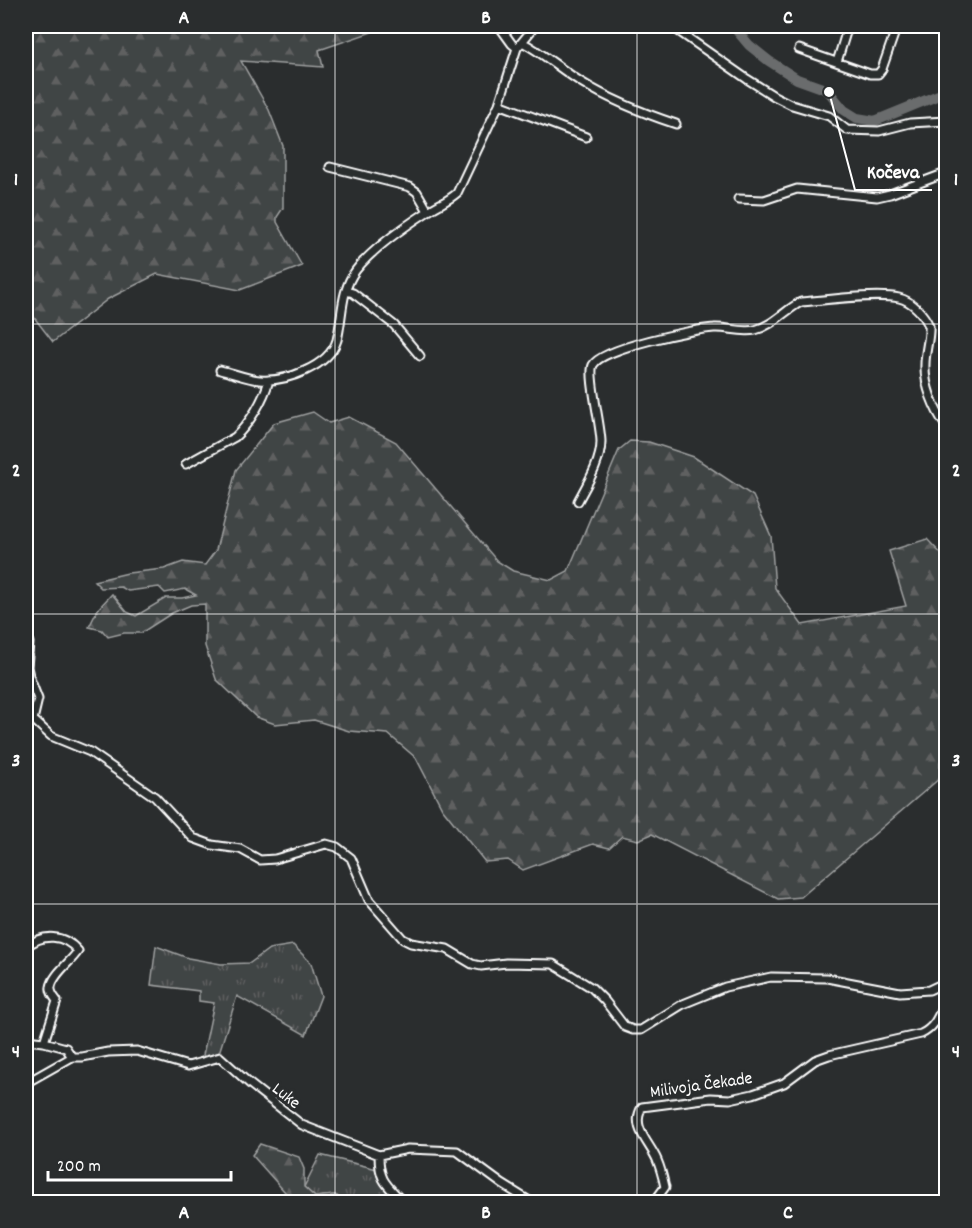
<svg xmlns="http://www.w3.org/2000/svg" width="972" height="1228" font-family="Dekko,sans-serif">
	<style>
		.grass { fill: url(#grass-tufts); stroke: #a0a2a2; stroke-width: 1.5 }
		.forest { fill: url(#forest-firs); stroke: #a0a2a2; stroke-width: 1.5 }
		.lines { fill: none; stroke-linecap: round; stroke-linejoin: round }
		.river { stroke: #6a6c6d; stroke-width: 10 }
		.street-casing { stroke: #fff; stroke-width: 11 }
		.street { stroke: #2a2d2e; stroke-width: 7 }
		.grid { fill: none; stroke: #fff; stroke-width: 1.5; stroke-opacity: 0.55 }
		.labels { text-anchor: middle; stroke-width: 6; stroke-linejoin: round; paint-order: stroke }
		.street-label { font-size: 18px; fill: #fff; stroke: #2a2d2e }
		.leader { fill: none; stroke: #fff; stroke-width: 2 }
		.callout-dot { fill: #fff; stroke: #2a2d2e; stroke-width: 2 }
		.callout-label { font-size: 20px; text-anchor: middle; font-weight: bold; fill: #fff; stroke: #2a2d2e; stroke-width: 6; stroke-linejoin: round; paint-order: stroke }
		.neatline { fill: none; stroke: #fff; stroke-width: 2 }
		.grid-label { font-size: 20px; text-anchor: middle; font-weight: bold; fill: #fff }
	</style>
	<defs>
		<pattern id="grass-tufts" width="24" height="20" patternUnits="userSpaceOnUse" patternTransform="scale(1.5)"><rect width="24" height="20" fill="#414445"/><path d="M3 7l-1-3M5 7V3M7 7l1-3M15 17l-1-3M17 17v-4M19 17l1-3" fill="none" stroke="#5e6061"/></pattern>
		<pattern id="forest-firs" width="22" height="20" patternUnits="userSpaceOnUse" patternTransform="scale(1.5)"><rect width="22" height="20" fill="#414445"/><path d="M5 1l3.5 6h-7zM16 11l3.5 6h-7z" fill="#5e6061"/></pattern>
	</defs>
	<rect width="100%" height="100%" fill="#2a2d2e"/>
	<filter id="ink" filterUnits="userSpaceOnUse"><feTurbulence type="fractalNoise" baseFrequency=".0167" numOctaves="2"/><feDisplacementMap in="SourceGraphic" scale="12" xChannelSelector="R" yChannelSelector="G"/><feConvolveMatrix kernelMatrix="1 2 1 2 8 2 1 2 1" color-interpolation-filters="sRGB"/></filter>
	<g filter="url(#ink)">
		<path class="grass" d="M293,945l18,18 10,33 -15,39 -69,-39 -18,57 -13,6 -3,-4 11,-52 -15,-2v-10l-48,-6 5,-39 32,12 33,6 29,-1 19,-14z
			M320,1155l57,14 26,33h-30l-13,-5 -15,4 -10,-6 -20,2 -11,-10z"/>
		<path class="forest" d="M26,26h349l-3,6 -53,18 4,17 -82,-6 28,49 14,36v62l-6,9v5l25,44 -62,24 -83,-16 -49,25 -55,43 -27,-35z
			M313,412l16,11 20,-6 47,25 101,119 16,10 38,9 17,-9 51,-121 11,-9 19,1 45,15 59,39 18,40 4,52 27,37 104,-19 -17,-55 38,-12 19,20v113h-5l-1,37 6,22v31h-6v16l-139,119 -23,2 -126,-65 -14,6 -16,-4 -13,12 -16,-4 -70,26 -15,-10 -23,2 -43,-54 -26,-50 -28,-24 -39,-3 -35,-11 -39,4 -19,-7 -40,-38 -11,-33v-42l-14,1 -19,8 -31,20h-17l-16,4 -6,-7 -13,-3 9,-18 14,-15 15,18 9,4 30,-18h16l14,-3 -11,-6 -20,4 -6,-6 -31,4 -7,-4 -20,1 -7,-7 34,-8 36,-4 19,-7 22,3 11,-15 20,-80 38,-47z
			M260,1144l39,13 5,12v18l11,10 20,-2 10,6 15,-4 13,5h-83l-5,-10 -33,-37z"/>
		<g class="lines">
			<path class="river" d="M733,26l16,19 20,16 28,18 25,9 7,4 15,18 13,8 18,3 71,-29"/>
			<defs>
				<path id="street" d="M499,26l13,18 5,4
					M671,26l76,53 27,17 18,9 37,11 18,14 32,1 31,-8 36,-2
					M522,42c21,11 38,27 59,40 29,18 62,31 95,42
					M799,49l71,25h8l4,-5 15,-43
					M837,62l11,-36
					M499,104l87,33
					M330,167l80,20 7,5 11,19
					M738,199l26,1 33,-11 80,8 13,-3 56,-21
					M346,291l7,2 41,32 26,31
					M220,370c13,3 27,9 40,10 25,2 69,-13 77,-40 6,-23 3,-49 19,-70 16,-21 48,-43 71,-58 10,-7 21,-11 30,-19l42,-89 18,-56 18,-22
					M186,464l49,-27c15,-14 29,-38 34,-57
					M578,501c9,-17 23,-39 23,-59 0,-16 -13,-67 -8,-77 9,-17 101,-36 121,-37 13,-1 27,5 41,2 19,-5 30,-20 46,-28 24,-2 77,-9 98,-4 13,3 25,16 30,28 1,12 -4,25 -4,38 -1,21 9,45 21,62
					M26,629l3,14 -2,24 2,9 9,23 -5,21
					M26,713l25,23 39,16 65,45 38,41 19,7 28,4 20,11 15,-1 51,-15 11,3 14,11 18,42 34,39 8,4 36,6 25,15 9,2 25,-3 47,1 39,24 13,13 20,26 8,3h8l42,-26 42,-17 46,-10 56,1 73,14 29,-2 17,-8
					M26,947c17,-14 38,-13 52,4 -7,11 -25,23 -27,36 -1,5 3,10 6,14l-13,41
					M26,1040l18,2 22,6 6,9
					M26,1083l46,-26h10l26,-5 29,-1 51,15 32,-9 30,27 52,41 77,30 29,-6 49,2 45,33 29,18
					M379,1155c0,26 7,29 24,47
					M654,1202l11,-15c-2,-9 -4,-18 -8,-27 -7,-17 -27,-33 -15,-53l69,-9 19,1 23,-5 31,-11 31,-23 14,-5 92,-21c15,-7 18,-20 25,-34"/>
			</defs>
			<use href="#street" class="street-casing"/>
			<use href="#street" class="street"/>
		</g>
	</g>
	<path class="grid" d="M335,26v1176M637,26v1176M26,324h920M26,614h920M26,904h920"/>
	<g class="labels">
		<g class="street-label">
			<text transform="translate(701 1084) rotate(-8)" y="6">Milivoja Čekade</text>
			<text transform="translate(287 1095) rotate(38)" y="6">Luke</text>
		</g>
	</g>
	<path class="leader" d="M829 92L855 190H932"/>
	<circle class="callout-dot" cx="829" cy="92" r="6"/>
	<g class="callout-label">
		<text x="893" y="178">Kočeva</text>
	</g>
	<rect width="972" height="1228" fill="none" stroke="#2a2d2e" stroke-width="66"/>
	<path d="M48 1171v9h183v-9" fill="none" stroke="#ffffff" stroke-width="3"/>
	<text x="57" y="1171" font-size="18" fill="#ffffff" stroke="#2a2d2e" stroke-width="4.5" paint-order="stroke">200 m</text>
	<rect x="33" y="33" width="906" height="1162" class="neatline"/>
	<g class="grid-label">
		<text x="184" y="23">A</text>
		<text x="486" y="23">B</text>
		<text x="788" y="23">C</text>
		<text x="16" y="185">1</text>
		<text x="956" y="185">1</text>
		<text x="16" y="476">2</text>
		<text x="956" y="476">2</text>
		<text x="16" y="766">3</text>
		<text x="956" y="766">3</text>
		<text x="16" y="1057">4</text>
		<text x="956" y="1057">4</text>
		<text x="184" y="1218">A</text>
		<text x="486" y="1218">B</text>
		<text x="788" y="1218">C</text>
	</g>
</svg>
